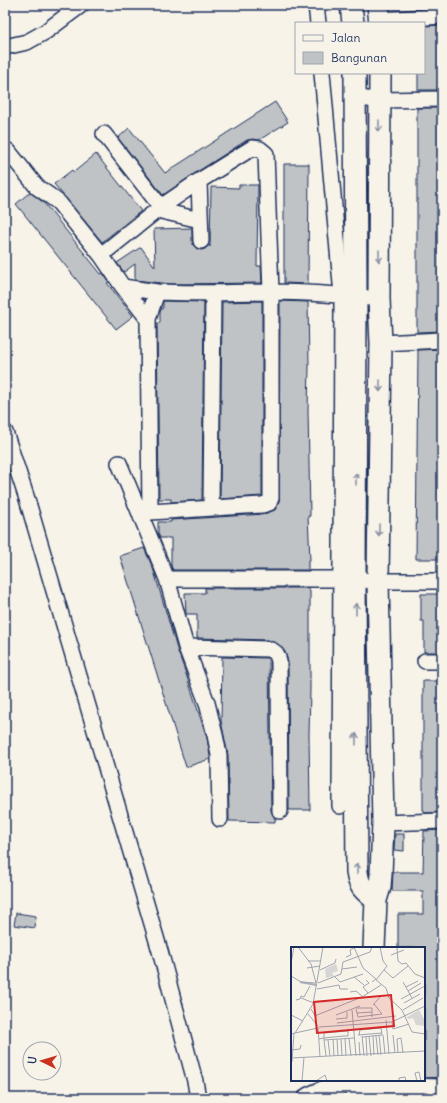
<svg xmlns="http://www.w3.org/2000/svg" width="447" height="1103" font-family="Delius,sans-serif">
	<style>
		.building { fill: #c0c3c5; stroke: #1b2f5e }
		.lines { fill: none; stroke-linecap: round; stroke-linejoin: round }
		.street-casing { stroke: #1b2f5e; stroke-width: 18 }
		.secondary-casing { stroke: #1b2f5e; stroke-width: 24 }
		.street { stroke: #f7f3e8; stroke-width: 15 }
		.secondary { stroke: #f7f3e8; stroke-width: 21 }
		.oneway { stroke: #8991a3 }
		.inset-river { fill: none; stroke: #acb0b9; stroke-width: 2 }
		.inset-road { fill: none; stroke: #9fa5b1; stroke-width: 1 }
		.view { fill: #d62828; fill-opacity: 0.15; stroke: #d62828; stroke-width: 2 }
		.inset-edge { fill: none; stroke: #1b2f5e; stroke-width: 2 }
	</style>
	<rect width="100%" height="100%" fill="#f7f3e8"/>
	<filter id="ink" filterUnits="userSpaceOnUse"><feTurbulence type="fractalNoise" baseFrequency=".025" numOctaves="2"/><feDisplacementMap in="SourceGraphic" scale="8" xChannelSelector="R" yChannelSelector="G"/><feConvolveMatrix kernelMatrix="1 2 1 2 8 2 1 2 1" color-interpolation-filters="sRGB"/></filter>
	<g filter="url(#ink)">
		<path class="building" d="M442,25v65h-24v-17h6v-47z
			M275,102l13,20 -29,18 -6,-1 -6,1 -53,34 -31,21 -45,-57 11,-10 36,45z
			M417,108h25v156h-1l1,67 -25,1z
			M96,154l45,57 -39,31 -48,-58 18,-14 2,2z
			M284,164h25l-1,120 -24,-1z
			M239,185h19l-1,81h4l1,17 -91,1 -36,-4v-16l-11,8 -7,-9 24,-16 14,20 -1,-38 38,-1v13l2,5 3,3 4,1 4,-1 4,-4 1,2 1,-60 28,1z
			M30,192l14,11 57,71 2,-1 6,9 -2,1 26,33 -17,13 -100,-125z
			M163,301l41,1 -2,198 -31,2v-3h-12l-2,-176h3v-10l1,-4 2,-1z
			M262,301v195l-42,3 2,-197z
			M280,301l28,1 1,64 -1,44 2,106h-2l2,44h-2v10h-135l-2,-4v-28h-11l-2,-5v-11h13v-2l93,-6 11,-4 4,-9z
			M442,349l-1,166 1,44h-26l2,-209z
			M144,548l9,20 24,81 9,25 21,64 3,18v3l-24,8 -66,-211z
			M205,588h103v2h2v100l-1,44 1,76h-21l-1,-148 -3,-10 -7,-8 -10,-4 -71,-2v-24h-11l-1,-21h20z
			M421,594h21v58h-18v-31h-3z
			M222,657l45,1 2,2 2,151 4,7v4l-46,-1 -1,-66 -7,-34z
			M423,681h19v131l-18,1v-3h-1z
			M442,830v247l-18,1v-130h-26v-34h25v-23h-31l1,-19h30l1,-41z
			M395,834h9v17l-10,-1z
			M16,913l20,3 -1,12 -21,-3z"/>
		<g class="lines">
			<defs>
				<path id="street" d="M316,5l2,18
					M380,20l62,-4
					M5,47l22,-5 18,-10 36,-27
					M322,73l20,222 -2,511
					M355,98l24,2 63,-1
					M104,134l57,73
					M8,151l29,36 13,9 9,7 42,52 22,32 25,32
					M199,181l2,60
					M157,210l43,10
					M101,255l60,-48 38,-26 53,-33 8,1 6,5 5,138v206l-2,5 -7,2 -112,7
					M123,287l34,5
					M381,343l61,-3
					M5,432l22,67 133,452 35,130 3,17
					M119,463l48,116 19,68 21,56 8,32 4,20 1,64
					M211,508l2,-215
					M141,517l9,-5 -2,-193 9,-27c38,2 75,0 113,0 36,0 73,3 109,7
					M167,579h174l37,2h64
					M186,647l82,2c8,2 10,6 11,13l1,149
					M425,661h17
					M383,823l59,-2
					M370,1085l72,2"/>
				<path id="secondary" d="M351,5l2,18
					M378,5l2,18
					M355,73l1,223 -1,284 2,292c2,16 8,19 19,28
					M374,948l2,-48 4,-13 1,-13 2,-51 -5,-242 3,-238 -2,-44 1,-226
					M353,1080c-1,6 1,10 7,12l6,-2 2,-2 2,-8
					M309,1098l41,-18"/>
			</defs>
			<use href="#street" class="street-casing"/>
			<use href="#secondary" class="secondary-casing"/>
			<use href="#street" class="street"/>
			<use href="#secondary" class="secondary"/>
		</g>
		<defs><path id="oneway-shaft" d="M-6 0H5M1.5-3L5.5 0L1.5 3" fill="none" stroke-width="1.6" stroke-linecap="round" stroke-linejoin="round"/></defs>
		<g class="oneway">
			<use href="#oneway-shaft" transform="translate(379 126) rotate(90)"/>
			<use href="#oneway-shaft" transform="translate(379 256) rotate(90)"/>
			<use href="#oneway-shaft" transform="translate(380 386) rotate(91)"/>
			<use href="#oneway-shaft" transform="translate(356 479) rotate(-90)"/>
			<use href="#oneway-shaft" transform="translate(379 530) rotate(91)"/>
			<use href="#oneway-shaft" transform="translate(356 609) rotate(-90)"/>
			<use href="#oneway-shaft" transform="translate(356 739) rotate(-90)"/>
			<use href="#oneway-shaft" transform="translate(357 869) rotate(-91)"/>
		</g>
	</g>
	<g transform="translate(291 947)">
		<rect width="134" height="134" fill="#f7f3e8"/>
		<path d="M45,17l2,7 -6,2 2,3 -8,2 -1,-9zM128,63l6,11v5l-9,-1 -3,-7 -5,1 -1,-2z" fill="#d7d6d4"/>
		<path class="inset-river" d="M9,35l16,3"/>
		<path class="inset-road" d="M63,0l9,21 13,11 -4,3M89,0l3,14 4,5 -11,14 10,8 3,10 13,12 10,22 13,2M106,0l1,14 4,3 4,-1 9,11 10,4M100,8l13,-5M55,10l5,-2 -1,-5 4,-2M17,14h13M0,16l3,-16M16,21l13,-2M51,22l15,-2M29,23l15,-7 1,-4M93,23l9,8 15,-12M0,29l10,6 15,1 -5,-19 -13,-17M44,30l5,5 23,-8M63,30l10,8M75,33l3,3 -6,4 5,6M112,35l9,16M27,36l23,-9 2,-12 27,-10 2,-5M115,40l12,-6M26,42l22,-4 1,4h8M117,44l13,-8M59,45l6,-1 7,6M10,51l13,5M110,52l24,-13M5,53l4,-1 1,-3 3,1 6,-11M113,56l16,-9M82,58l8,-9M65,61h16v9M20,62l4,7 2,-1 45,-18 19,-12M65,62l2,8 24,-3 -8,-10M61,63l4,46M112,63l20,-12M66,66l15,-1M17,67l10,12M0,68l12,6M45,68l24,-9M45,72l11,-1v-6M95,73l3,34M101,75l1,7 16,-5M46,76l59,-7M27,80l2,30M28,80l73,-5 33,-16M4,86l23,-5M0,87l4,-1 18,-29 10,-57M67,88l24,-2M68,88l1,-5 21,-2 1,7M88,88l2,20M92,88l2,19M102,88l2,18M71,89l2,20M78,89l2,20M82,89l1,19M85,89l2,19M71,90l20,-2M75,90l1,19M54,91l1,18M58,91l2,18M28,92l5,-1 20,-2h4v-5l-24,2v7l2,16M42,92l1,17M46,92l1,17M50,92l1,17M33,93l30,-2M37,93l2,16M68,95l1,14M0,103l9,-1 1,-4M107,106l-1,-14 4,-1 2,15M0,111l134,-7M1,115l2,-29M11,134l2,-24M25,134l9,-6 2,6M108,134v-3l6,-1 1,4M126,134l-2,-8 4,-1 2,9"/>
		<path class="view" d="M100,48l3,31 -77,7 -3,-31z"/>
		<rect width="134" height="134" class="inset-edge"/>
	</g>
	<rect width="447" height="1103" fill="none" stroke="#f7f3e8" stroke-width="20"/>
	<rect x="10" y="10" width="427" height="1083" fill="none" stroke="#1b2f5e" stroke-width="1.5" filter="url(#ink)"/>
	<rect x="295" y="22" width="130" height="52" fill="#f7f3e8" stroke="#9fa5b1"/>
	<rect x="303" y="35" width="20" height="6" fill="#f7f3e8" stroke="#9fa5b1"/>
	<text x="331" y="42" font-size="12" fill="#1b2f5e">Jalan</text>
	<rect x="303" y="52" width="20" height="12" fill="#c0c3c5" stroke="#9fa5b1"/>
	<text x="331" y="62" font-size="12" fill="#1b2f5e">Bangunan</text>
	<g transform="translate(42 1061) rotate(275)"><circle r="19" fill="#f7f3e8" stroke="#9fa5b1"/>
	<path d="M0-3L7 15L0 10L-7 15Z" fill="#c8321e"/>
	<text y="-6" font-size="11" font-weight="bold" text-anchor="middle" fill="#1b2f5e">U</text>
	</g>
</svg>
